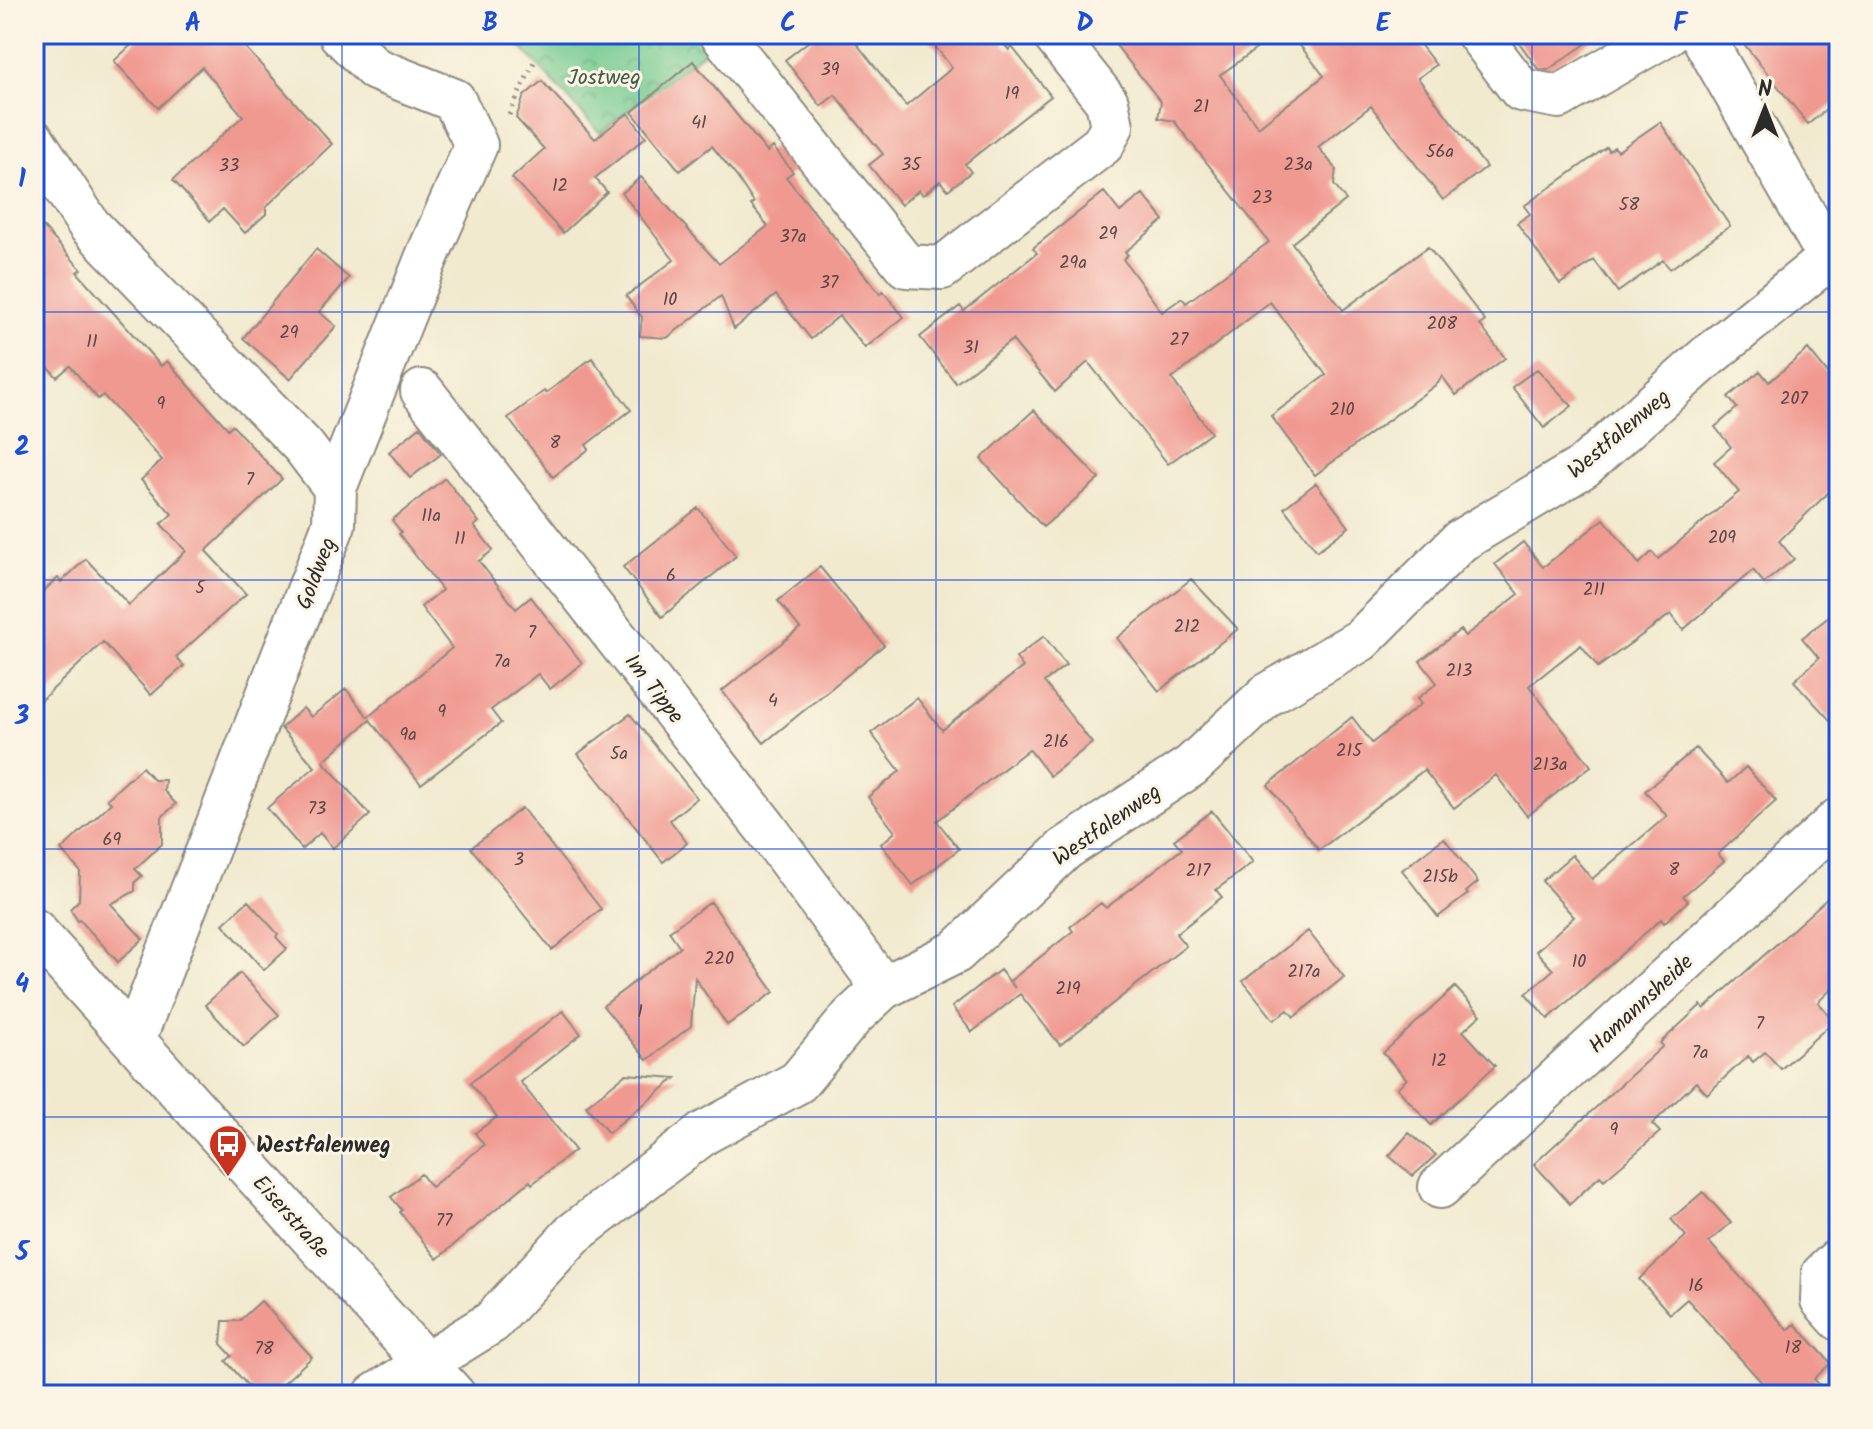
<svg xmlns="http://www.w3.org/2000/svg" width="1873" height="1429" font-family="Kalam,sans-serif">
	<style>
		.park { fill: url(#park-crowns); stroke: #4f7a5d; stroke-width: 2 }
		.building { fill: #f09991 }
		.lines { fill: none; stroke-linecap: round; stroke-linejoin: round }
		.minor-casing { stroke: #8e8a7d; stroke-width: 46 }
		.path { stroke: #8e8a7d; stroke-width: 5; stroke-dasharray: 2 6; stroke-linecap: butt }
		.minor { stroke: #fff; stroke-width: 42 }
		.grid { fill: none; stroke: #1d4ed8; stroke-width: 2; stroke-opacity: 0.55 }
		.labels { text-anchor: middle; stroke-width: 6; stroke-linejoin: round; paint-order: stroke }
		.number-label { font-size: 18px; fill: #5c4644 }
		.park-label { font-size: 22px; fill: #415b49; stroke: #fcf5e5 }
		.street-label { font-size: 22px; fill: #2b2b2b; stroke: #fcf5e5 }
		.poi-label { font-size: 22px; font-weight: bold; fill: #2b2b2b; stroke: #fcf5e5; text-anchor: start }
		.neatline { fill: none; stroke: #1d4ed8; stroke-width: 3 }
		.grid-label { font-size: 26px; text-anchor: middle; font-weight: bold; fill: #1d4ed8 }
	</style>
	<defs>
		<pattern id="park-crowns" width="20" height="18" patternUnits="userSpaceOnUse" patternTransform="scale(2)"><rect width="20" height="18" fill="#73ca8f"/><path d="M2 6a3 3 0 1 1 6 0M12 15a3 3 0 1 1 6 0" fill="none" stroke="#5fa475"/></pattern>
	</defs>
	<rect width="100%" height="100%" fill="#fcf5e5"/>
	<filter id="ink" filterUnits="userSpaceOnUse"><feTurbulence type="fractalNoise" baseFrequency=".0125" numOctaves="2"/><feDisplacementMap in="SourceGraphic" scale="16" xChannelSelector="R" yChannelSelector="G"/><feConvolveMatrix kernelMatrix="1 2 1 2 8 2 1 2 1" color-interpolation-filters="sRGB"/></filter>
	<filter id="wash" filterUnits="userSpaceOnUse"><feTurbulence type="fractalNoise" baseFrequency=".006" numOctaves="4" result="noise"/><feDisplacementMap in="SourceGraphic" scale="32" xChannelSelector="R" yChannelSelector="G"/><feGaussianBlur stdDeviation="1.8" result="paint"/><feColorMatrix in="noise" values="0 0 0 0 0 0 0 0 0 0 0 0 0 0 0 0 0 1.4 0 .05"/><feComposite in="paint" operator="in"/></filter>
	<g filter="url(#wash)">
		<rect width="100%" height="100%" fill="#f1eacf"/>
		<path class="park" d="M509,34h186l12,15 -107,84z"/>
		<g id="blocks">
			<path class="building" d="M143,34h96l-3,3 96,107 -66,63v7l-21,19 -22,-24 -13,12 -37,-41 70,-64 -41,-49 -44,41 -44,-47z
				M818,34h31l57,72 46,-38 -26,-34h69l14,16 3,-3 39,49 -86,68 6,8 -23,18 -8,-9 -17,14 -4,-5 -18,15 -32,-40 14,-11 -48,-59 -14,11 -36,-46z
				M1107,34h170l-57,41 38,52 66,-51 -33,-42h121l24,31 -18,13 68,89 -43,33 -72,-94 -53,41 18,22 -2,16 12,15 -54,43 51,67 85,-63 57,74 -5,4 25,33 -49,37 -14,-19 -4,7 -123,92 -44,-59 55,-41 -56,-73 -98,77 39,54 -43,31 -80,-102 -33,30 -43,-52 -56,43 -36,-46 40,-31 4,5 73,-58 -4,-5 71,-56 16,20 23,-18 21,26 -39,32 3,3 -5,4 39,53 20,-14 4,5 83,-61 -95,-121 -16,-3 3,-16z
				M1513,34h87l-52,36 -10,-1z
				M1736,34h103v66l-31,24z
				M693,61l74,91 6,-5 20,25 -7,5 94,117 3,-3 21,26 -39,31 -26,-32 -28,23 -35,-44 -42,34 -13,-33 -54,42 -27,-2 2,-19 -16,-21 48,-36 -52,-67 19,-16 78,87 49,-38 -17,-21 3,-2 -17,-26 -25,-31 -32,25 -48,-59z
				M542,81l53,58 33,-26 18,24 -51,41 12,14 -44,41 -51,-55 32,-29 -28,-31 8,-22z
				M1660,122l70,104 -60,43 -7,-9 -45,32 -24,-32 -34,24 -43,-61 13,-9 -6,-8 83,-59 2,4 5,-4 4,4z
				M34,217l47,52 -4,3 84,94 6,-5 61,68 4,-4 50,54 -76,72 40,43 -70,63 8,9 -33,29 -48,-53 -69,65v-107l24,-22 3,4 25,-23 43,46 57,-54 -25,-27 11,-10 -31,-34 21,-20 -59,-65 -5,4 -28,-33 -13,11 -23,-25z
				M316,249l33,29 -30,34 17,14 -46,53 -47,-41z
				M1808,349l31,38v95l-60,59 15,18 -30,24 -11,-13 -70,60 -12,-16 -73,53 -17,-22 -52,41 62,80 -64,50 -31,-41 -42,33 -30,-38 -105,80 -51,-65 84,-68 20,26 49,-39 -4,-5 20,-16 -17,-22 40,-31 5,6 54,-42 -24,-30 28,-22 20,25 61,-48 35,45 13,-12 6,7 81,-67 -25,-30 17,-15 -16,-20 22,-19 -9,-11 32,-26 9,11z
				M592,358l39,52 -45,35 3,4 -36,28 -45,-59 36,-27 2,2z
				M1537,369l35,37 -28,22 -32,-41z
				M1034,410l65,69 -56,48 -62,-68z
				M420,427l21,27 -31,24 -21,-26z
				M445,478l34,44 -5,4 19,24 -14,11 37,48 15,-12 51,66 -32,26 -12,-15 -47,36 10,13 -80,61 -51,-64 -47,41 47,54 -37,33 -13,-15 -18,16 -35,-41 48,-41 -34,-39 22,-20 8,9 35,-28 22,28 84,-69 -31,-41 21,-17 -43,-56 2,-2 -9,-12z
				M1316,483l33,44 -32,24 -33,-43z
				M698,508l38,48 -74,61 -39,-50z
				M820,567l64,78 -120,98 -42,-52 78,-63 -22,-27z
				M1191,579l47,50 -79,62 -42,-53z
				M1839,609v121l-45,-49 25,-23 -17,-20z
				M1044,636l22,29 -22,17 48,61 -42,33 -21,-27 -92,72 22,28 -46,36 -32,-41 14,-12 -27,-35 32,-26 -29,-38 46,-35 25,32 81,-63 -7,-9z
				M630,714l67,84 -27,22 17,23 -24,19 -85,-108z
				M1696,748l32,35 18,-16 30,34 -58,53 6,7 -41,35 5,5 -24,22 -3,-4 -113,100 -22,-25 27,-24 -17,-19 38,-34 -32,-36 30,-26 20,24 75,-63 -22,-25z
				M142,767l12,13h11l-1,11 12,13 -14,13v27l-27,25 7,7 -7,6v9l-24,13 32,35 -25,23 -38,-42 -2,1 -8,-12 9,-9 1,-29 -19,-21 50,-47 -4,-4z
				M522,808l79,101 -49,41 -81,-102z
				M1212,811l41,51 -37,28 6,7 -46,37 10,12 -126,99 -40,-51 -48,38 -20,-25 48,-37 15,18 -5,-7 63,-50 -3,-4 31,-24 5,5 76,-59 -8,-9z
				M1444,838l34,44 -12,10 2,2 -30,23 -36,-47z
				M1839,888v94l-21,20 16,19 -53,48 -16,-17 -12,10 -5,-6 -41,38 -11,-12 -44,42 8,8 -56,48 -4,-4 -30,28 -36,-40 129,-118 -3,-3 41,-38 3,4z
				M248,901l30,33 -2,3 11,12 -23,21 -41,-46z
				M711,902l63,90 -47,33 -32,-47 -4,48 -44,34 -44,-54 77,-59 -11,-16z
				M1308,931l36,46 -50,40 -6,-7 -14,10 -31,-39z
				M240,973l39,42 -35,32 -39,-42z
				M1455,987l26,28 -18,16 32,35 -64,59 -34,-37 10,-9 -24,-26z
				M563,1011l18,23 -61,48 55,68 -43,34 -2,-3 -93,78 -37,-47 2,-2 -11,-13 30,-23 10,13 53,-42 -9,-12 22,-16 -27,-34z
				M626,1074l50,4 -68,55 -22,-27z
				M1409,1133l27,22 -23,21 -24,-20z
				M1703,1192l28,31 -22,19 79,88 7,-6 36,39 -17,16 15,16h-56l-86,-96 -17,15 -31,-35 47,-43 -15,-17z
				M261,1301l51,56 -41,38h-15l-30,-34 6,-5 -11,-12 2,-23h16z"/>
		</g>
	</g>
	<g filter="url(#ink)">
		<use href="#blocks" fill-opacity="0" stroke="#8e8a7d" stroke-width="2"/>
		<g class="lines">
			<defs>
				<path id="minor" d="M721,34l185,232 36,2 161,-124 9,-18 -5,-24 -54,-68
					M1478,34l43,56 38,7 108,-63
					M1701,34l128,223 10,13
					M34,141l55,84 214,221 32,42 -1,36 -200,516
					M422,391l343,436 118,161
					M335,488l91,-229 50,-114 -22,-45 -79,-31 -35,-35
					M34,930l420,465
					M1440,1187l399,-368
					M1839,1259l-16,15 -1,26 17,19
					M375,1395l117,-73 81,-88 131,-101 94,-51 54,-65 31,-29 73,-36 109,-103 126,-83 76,-71 94,-55 99,-99 123,-74 125,-111 131,-106"/>
			</defs>
			<use href="#minor" class="minor-casing"/>
			<path class="path" d="M509,115l25,-53"/>
			<use href="#minor" class="minor"/>
		</g>
	</g>
	<path class="grid" d="M342,34v1361M639,34v1361M936,34v1361M1234,34v1361M1532,34v1361M34,312h1805M34,580h1805M34,849h1805M34,1117h1805"/>
	<defs>
		<symbol id="bus-pin" viewBox="-11 -11 22 30"><path d="M0 17L-7.5 6A9.5 9.5 0 1 1 7.5 6Z" fill="#c8321e" stroke="#fcf5e5"/><path d="M-5-6H5V4H4V6H2V4H-2V6H-4V4H-5ZM-3.5-4V0h7V-4ZM-3.5 1.2v1.5H-2V1.2ZM2 1.2v1.5H3.5V1.2Z" fill="#fff"/></symbol>
	</defs>
	<g fill-rule="evenodd">
		<use href="#bus-pin" x="206" y="1122" width="44" height="60"/>
	</g>
	<g class="labels">
		<g class="number-label">
			<text x="830" y="75">39</text>
			<text x="1012" y="99">19</text>
			<text x="1201" y="112">21</text>
			<text x="699" y="128">41</text>
			<text x="1440" y="157">56a</text>
			<text x="911" y="170">35</text>
			<text x="1298" y="170">23a</text>
			<text x="229" y="171">33</text>
			<text x="560" y="191">12</text>
			<text x="1262" y="203">23</text>
			<text x="1629" y="210">58</text>
			<text x="1108" y="239">29</text>
			<text x="793" y="242">37a</text>
			<text x="1073" y="268">29a</text>
			<text x="829" y="288">37</text>
			<text x="670" y="305">10</text>
			<text x="1442" y="329">208</text>
			<text x="289" y="338">29</text>
			<text x="1179" y="345">27</text>
			<text x="92" y="347">11</text>
			<text x="971" y="353">31</text>
			<text x="1794" y="404">207</text>
			<text x="161" y="409">9</text>
			<text x="1342" y="415">210</text>
			<text x="555" y="448">8</text>
			<text x="250" y="485">7</text>
			<text x="431" y="521">11a</text>
			<text x="1722" y="543">209</text>
			<text x="460" y="544">11</text>
			<text x="671" y="581">6</text>
			<text x="200" y="593">5</text>
			<text x="1594" y="595">211</text>
			<text x="1187" y="632">212</text>
			<text x="532" y="638">7</text>
			<text x="502" y="667">7a</text>
			<text x="1459" y="676">213</text>
			<text x="773" y="706">4</text>
			<text x="442" y="717">9</text>
			<text x="408" y="740">9a</text>
			<text x="1056" y="747">216</text>
			<text x="1349" y="756">215</text>
			<text x="619" y="759">5a</text>
			<text x="1550" y="770">213a</text>
			<text x="317" y="814">73</text>
			<text x="112" y="845">69</text>
			<text x="519" y="865">3</text>
			<text x="1674" y="875">8</text>
			<text x="1198" y="876">217</text>
			<text x="1440" y="882">215b</text>
			<text x="719" y="964">220</text>
			<text x="1579" y="967">10</text>
			<text x="1304" y="977">217a</text>
			<text x="1068" y="994">219</text>
			<text x="640" y="1017">1</text>
			<text x="1760" y="1029">7</text>
			<text x="1700" y="1058">7a</text>
			<text x="1439" y="1066">12</text>
			<text x="1614" y="1135">9</text>
			<text x="444" y="1226">77</text>
			<text x="1696" y="1291">16</text>
			<text x="1793" y="1353">18</text>
			<text x="264" y="1354">78</text>
		</g>
		<g class="park-label">
			<text x="604" y="84">Jostweg</text>
		</g>
		<g class="street-label">
			<text transform="translate(1618 433) rotate(-40)" y="8">Westfalenweg</text>
			<text transform="translate(315 573) rotate(-69)" y="8">Goldweg</text>
			<text transform="translate(655 688) rotate(52)" y="8">Im Tippe</text>
			<text transform="translate(1106 824) rotate(-35)" y="8">Westfalenweg</text>
			<text transform="translate(1640 1003) rotate(-43)" y="8">Hamannsheide</text>
			<text transform="translate(292 1216) rotate(48)" y="8">Eiserstraße</text>
		</g>
		<g class="poi-label">
			<text x="256" y="1152">Westfalenweg</text>
		</g>
	</g>
	<rect width="1873" height="1429" fill="none" stroke="#fcf5e5" stroke-width="88"/>
	<g transform="translate(1765 108)" stroke="#fcf5e5" stroke-width="6" paint-order="stroke">
	<path d="M0-6L14 30L0 20L-14 30Z" fill="#2b2b2b"/>
	<text y="-12" font-size="22" font-weight="bold" text-anchor="middle" fill="#2b2b2b">N</text>
	</g>
	<rect x="44" y="44" width="1785" height="1341" class="neatline"/>
	<g class="grid-label">
		<text x="193" y="31">A</text>
		<text x="490" y="31">B</text>
		<text x="788" y="31">C</text>
		<text x="1085" y="31">D</text>
		<text x="1383" y="31">E</text>
		<text x="1680" y="31">F</text>
		<text x="22" y="187">1</text>
		<text x="22" y="455">2</text>
		<text x="22" y="724">3</text>
		<text x="22" y="992">4</text>
		<text x="22" y="1260">5</text>
	</g>
</svg>
